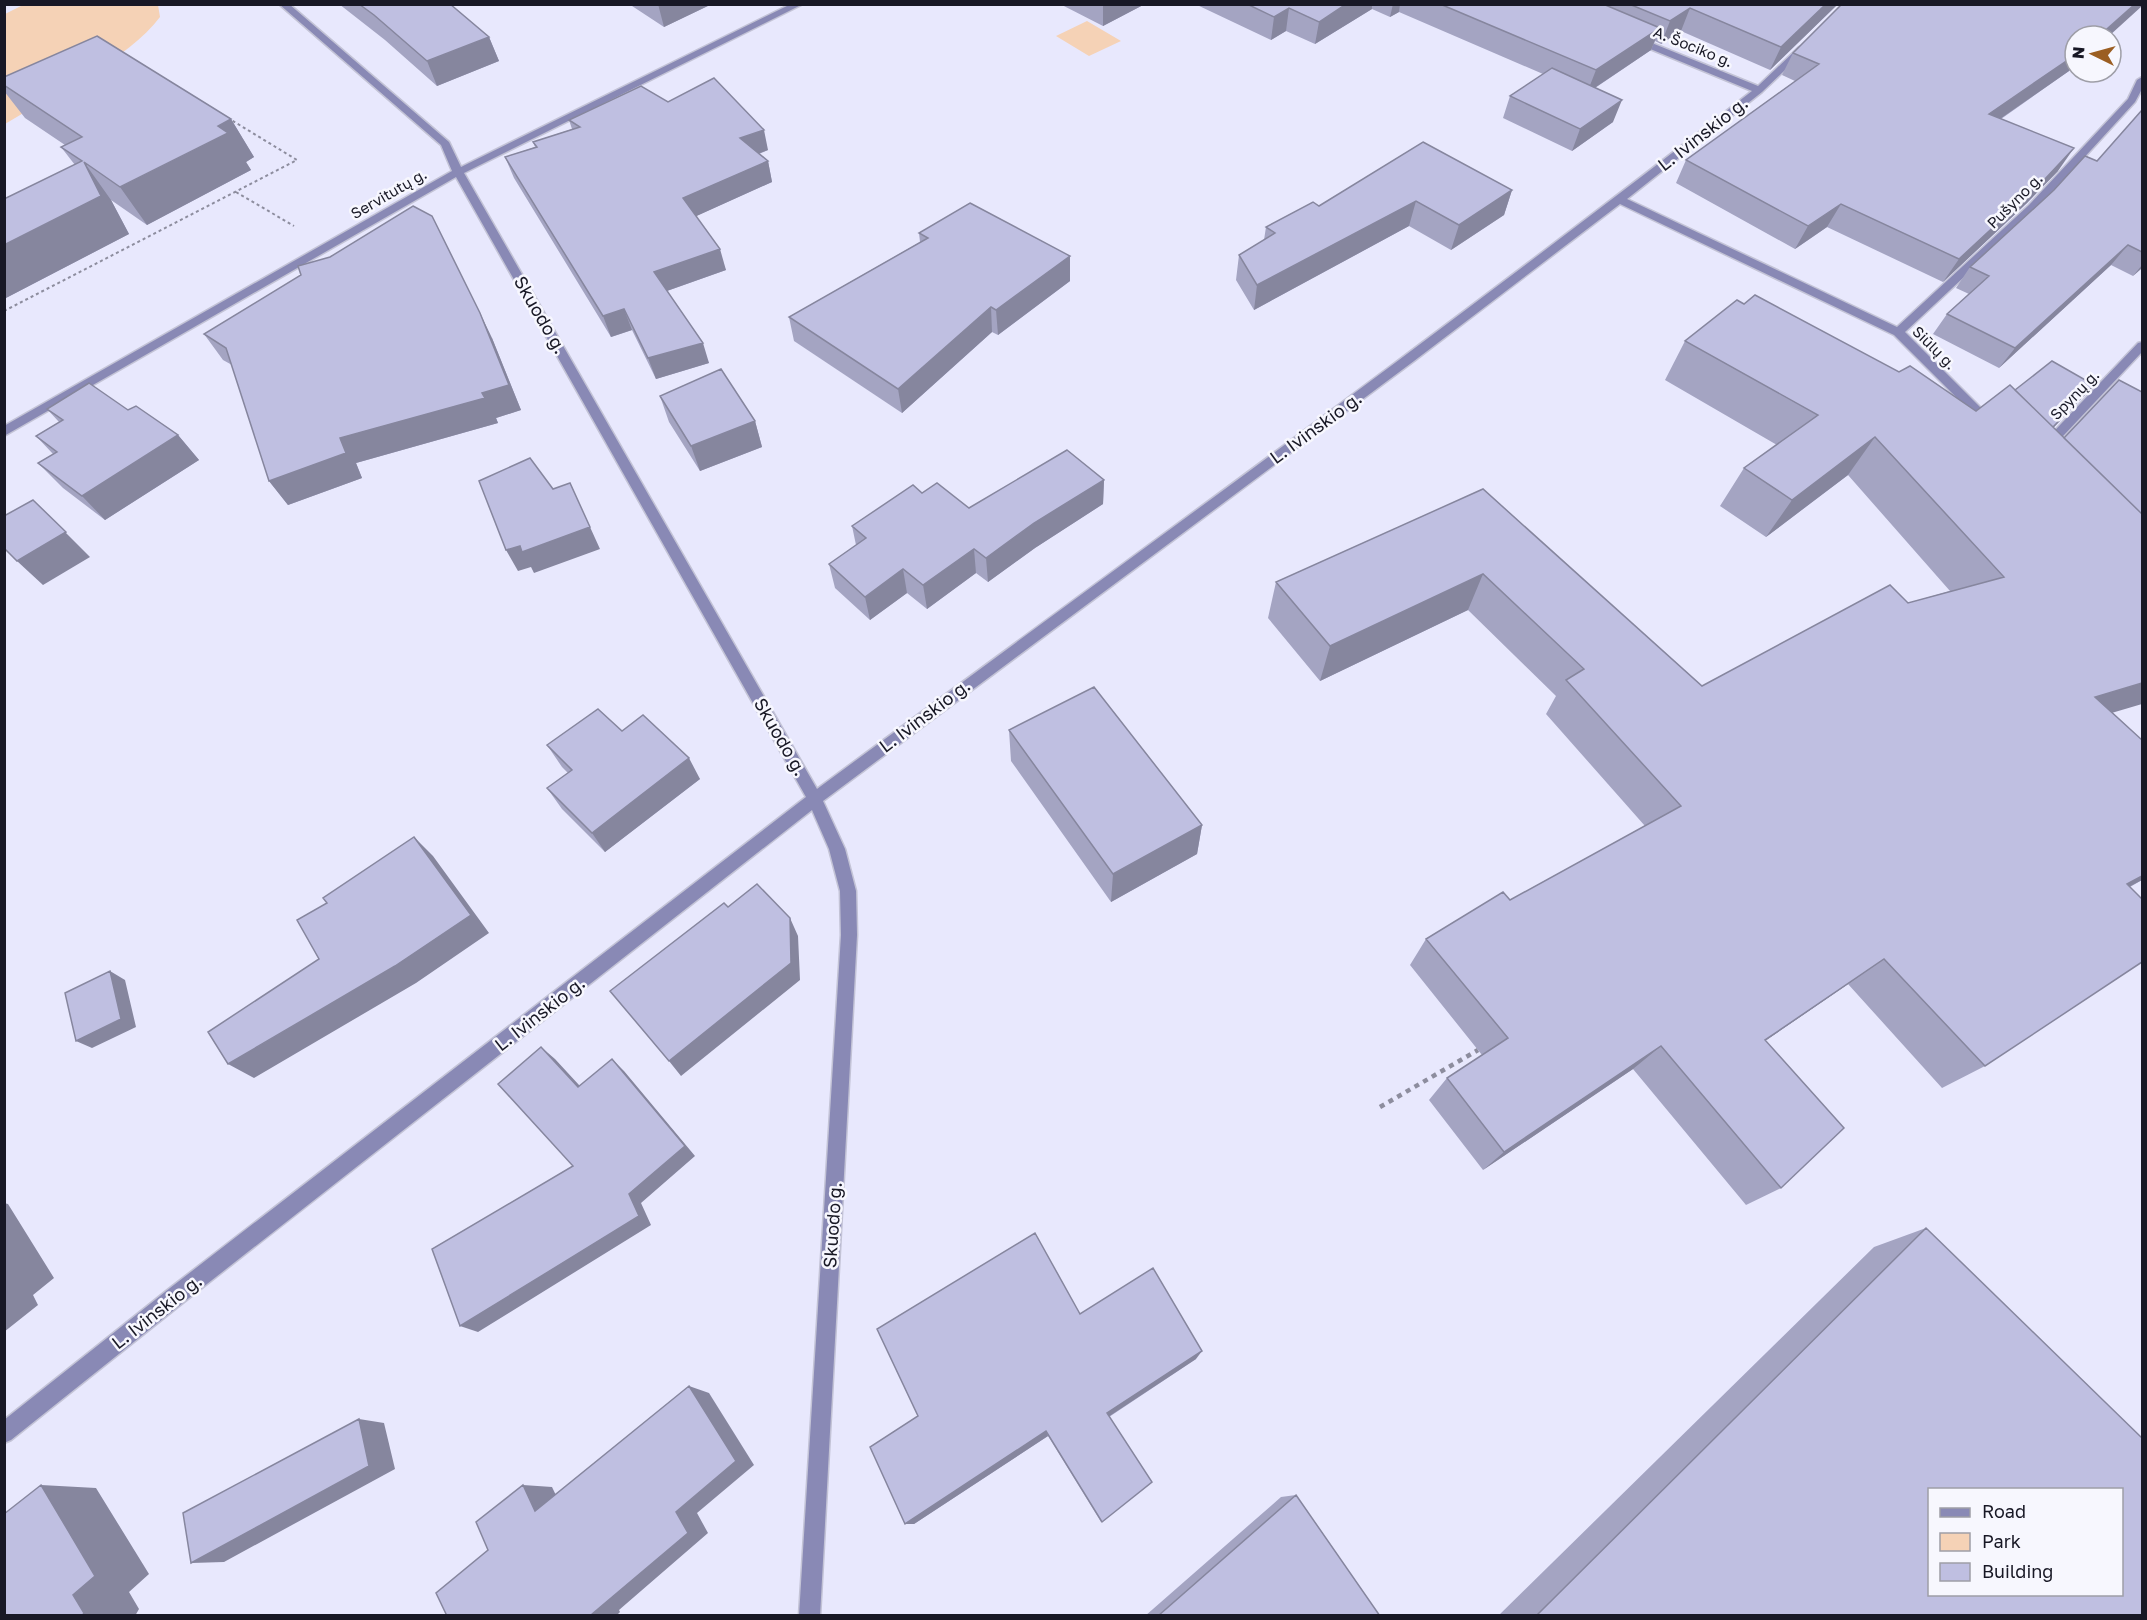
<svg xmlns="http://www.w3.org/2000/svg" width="2147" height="1620" font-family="'Golos Text',sans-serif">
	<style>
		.green { fill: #f5d2b6 }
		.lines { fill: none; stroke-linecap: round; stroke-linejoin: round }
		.minor-casing { stroke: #c3c3d6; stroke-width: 3 }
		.path-far1 { stroke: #8d8d9e; stroke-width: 2; stroke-dasharray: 3 3; stroke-linecap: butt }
		.path { stroke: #8d8d9e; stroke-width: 4.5; stroke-dasharray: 5 5; stroke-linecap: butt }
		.minor { fill: #8989b5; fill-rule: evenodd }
		.wall { fill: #a4a4c2 }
		.shaded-wall { fill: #86869e }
		.building { fill: #bfbfe1; stroke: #86869e; stroke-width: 1.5; fill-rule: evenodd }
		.labels { text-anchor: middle; stroke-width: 5; stroke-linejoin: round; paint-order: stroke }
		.far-street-label { font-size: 15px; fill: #181825; stroke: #f7f7fe }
		.street-label { font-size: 18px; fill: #181825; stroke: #f7f7fe }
	</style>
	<rect width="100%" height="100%" fill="#e8e8fd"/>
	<path class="green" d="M23,5h135l2,12c-31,42 -109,79 -155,107v-110z
		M1087,21l34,20 -32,15 -33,-20z"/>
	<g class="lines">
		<defs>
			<path id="minor" d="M279,4h10l160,138 12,25 330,-163h12l-339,169 353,616c313,-231 629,-459 935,-698l-121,-50v-4h6l121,49 41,-39h6v4l-43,41 -135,107 270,128 132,-122 99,-106 9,-19 5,-3v12l-7,13 -98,107 -132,123 89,89v6h-8l-92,-92 -274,-131 -206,157 -591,440 22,48 11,42 1,44 -37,681h-21l42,-681 -1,-44 -11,-42 -17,-39 -628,492 -173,138 -7,3v-23l166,-132 636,-491 -350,-620 -452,259v-10l448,-255 -11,-26z
				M2142,342v10l-93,99h-8v-6l97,-102z"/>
		</defs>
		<use href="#minor" class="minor-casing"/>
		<path class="path-far1" d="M236,192l58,34
			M4,311l293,-151 -69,-42"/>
		<path class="path" d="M1380,1107l98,-57"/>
		<use href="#minor" class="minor"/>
	</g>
	<path class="wall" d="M339,4h111l39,33 10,24 -62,25 -52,-46z
		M629,4h83l-48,23z
		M1060,4h85l-42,22z
		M1195,4h643l-68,66 -89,-39 -20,13 -6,-3 -4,9 -56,38 18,34 -41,29 -69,-33 7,-22 33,-22 -144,-62 -9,5 -18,-8 -57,35 -29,-13 -15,9z
		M1793,53l276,18 -68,48 57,52 -31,32 -84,79 -116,-55 -32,22 -119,-66 10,-23 109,-79 -13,-6z
		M4,77l227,42 23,38 -8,5 5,8 -104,55 -36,-25 18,34 -125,65v-100l71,-34 -14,-18 4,-2 -40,-27 -21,-27z
		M668,102l100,48 -9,4 9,7 4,21 -76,34 30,54 -59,21 42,72 -53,16 -24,-49 -21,7 -97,-159 -9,-21 30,-10 -2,-5 39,-13 -3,-9z
		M2142,110v158l-9,8 -22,-11 -112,103 -66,-34 14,-20 22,-20 -13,-6 14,-21 127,-106z
		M1512,190l-8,25 -53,35 -42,-24 -155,84 -18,-30 3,-25 25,-15 2,-13 53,-21z
		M919,233l151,23v25l-72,54 -6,-3 -90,81 -108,-72 -5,-24 131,-75z
		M1744,304l155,68 77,39 39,-21 67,8 -29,29 60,286 29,27v140l-12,7 -145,179 -43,22 -94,-104 -83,57 16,147 -35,17 -113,-136 -150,101 -54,-70 18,-22 35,-23 -72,-90 16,-26 84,-39 135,-74 -99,-112 10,-18 -88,-86 -148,71 -52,-63 8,-36 207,-93 219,197 206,-83 42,-12 -102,-116 -82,62 -46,-31 24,-38 33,-23 -112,-65 20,-39z
		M204,334l288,4 29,72 -25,8 2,5 -142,40 6,15 -74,27 -19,-24 -37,-116 -9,-5z
		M660,396l95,25 7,26 -62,24 -31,-49z
		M47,409l81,1 50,25 21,25 -94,60 -42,-32 -25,-25 15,-9 -17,-18 23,-14z
		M1104,480l-1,24 -68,44 -47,34 -12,-9 -49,36 -20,-16 -37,27 -35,-32 -6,-24 27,-19 -4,-19 70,-33 47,15z
		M1009,730l193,95 -5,29 -86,48 -100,-141z
		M622,731l78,48 -95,73 -43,-43 -15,-21 21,-15 -6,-6 -15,-22z
		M1926,1228l216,388h-644l376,-369z
		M1080,1314l116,45 -87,58 -7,105h-1l-53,-86 -134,88h-9z
		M1296,1495l84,121h-235l136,-119z"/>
	<path class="shaded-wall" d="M658,4h54l-48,23z
		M1103,4h42l-42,22z
		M1346,4h26v5l-57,35 4,-22z
		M1393,4h7l-1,8 -9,5z
		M1826,4h12l-68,66 11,-23z
		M2135,4h7v2l-33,30h-10z
		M1289,8l-3,23 -15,9 3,-23z
		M1690,8l-9,23 -20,13 9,-23z
		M1660,28l-9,22 -64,43 9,-23z
		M489,37l10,24 -62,25 -10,-25z
		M2075,55v11l-6,5 -95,66 15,-23z
		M1622,100l-9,22 -41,29 8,-22z
		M231,119l23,38 -8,5 5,8 -104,55 -27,-38 98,-61z
		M764,130l4,20 -23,9 -5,-21z
		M2074,148l-16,23 -31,32 -84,79 16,-23z
		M768,161l4,21 -82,37 -7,-21z
		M84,162l27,38 18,34 -125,65v-54z
		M1512,190l-8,25 -53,35 8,-25z
		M1416,201l-7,25 -155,84 3,-25z
		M1841,204l-14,23 -32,22 13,-23z
		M2128,245l-17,20 -112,103 16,-20z
		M720,249l6,21 -65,23 -7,-21z
		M1070,256v25l-72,54 -2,-25z
		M2142,265v3l-9,8z
		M991,307l1,25 -90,81 -4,-24z
		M624,309l8,21 -21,7 -8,-21z
		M480,313l12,25 29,72 -25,8 2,5 -142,40 6,15 -74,27 -19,-24 71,-43 142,-45z
		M703,343l6,20 -53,16 -8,-21z
		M2094,385l-12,13 -53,55 11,-13z
		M755,421l7,26 -62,24 -9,-25z
		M178,435l21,25 -94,60 -23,-24z
		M1875,437l-27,38 -82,62 26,-37z
		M1104,480l-1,24 -68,44 -47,34 -2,-24 48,-35z
		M570,483l30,66 -66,24 -3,-6 -13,4 -12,-21z
		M33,500l57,57 -47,28 -26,-24z
		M974,549l2,24 -49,36 -4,-24z
		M903,569l4,24 -37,27 -5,-23z
		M1483,574l-15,36 -148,71 10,-35z
		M2142,683v21l-88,26 41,-33z
		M689,758l11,21 -95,73 -13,-19z
		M1202,825l-5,29 -86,48 2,-28z
		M414,837l19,19 56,77 -73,50 -162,95 -26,-14 167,-98z
		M2142,876v4l-61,32 46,-28z
		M790,918l8,18 2,44 -119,96 -12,-15z
		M1884,959l-36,25 -115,79 32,-23z
		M110,971l15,9 11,47 -44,21 -16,-7z
		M1661,1046l-28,23 -150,101 21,-18z
		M541,1047l14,12 36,39 -13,-11z
		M612,1059l12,12 71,85 -54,47 10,22 -173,107 -18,-6 169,-132z
		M4,1203l4,1 46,74 -21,17 5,10 -34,27z
		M1202,1351l-6,8 -91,60 2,-6z
		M689,1386l20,7 45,72 -57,48 11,20 -89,77 1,2 -4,4h-24v-2l84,-102z
		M359,1419l25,4 11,46 -171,93 -33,1z
		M1046,1431l2,5 -134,88h-9z
		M41,1485l55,3 53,86 -20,18 10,17 -4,7h-53l-9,-21z
		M523,1485l29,2 12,25 -29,-1z"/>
	<path class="building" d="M359,4h91l39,33 -62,24 -53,-46z
		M1247,4h99l-27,18 -30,-14 -15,9z
		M1440,4h163l57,24 -64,42z
		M1629,4h197l-45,43 -91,-39 -20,13z
		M1842,4h293l-36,32h-24v19l-86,59 85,34 -30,32 -85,79 -118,-55 -33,22 -122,-66 133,-96 -26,-11z
		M97,36l134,83 -13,7 10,7 -108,54 -36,-25 17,34 -97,49v-46l78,-38 -21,-14 21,-10 -78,-52v-8z
		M1552,68l70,32 -42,29 -70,-33z
		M714,78l50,52 -24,8 28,23 -85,37 37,51 -66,23 49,71 -55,15 -24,-49 -21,7 -98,-159 32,-10 -4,-5 47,-15 -11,-7 72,-34 27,16z
		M2142,110v142l-14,-7 -113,103 -68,-34 42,-38 -19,-9 84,-77 31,-34 12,5z
		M1423,142l89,48 -53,35 -43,-24 -159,84 -18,-30 36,-22 -9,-6 47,-25 6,4z
		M970,203l100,53 -74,54 -5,-3 -93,82 -109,-72 139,-79 -9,-5z
		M413,206l19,10 48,97 29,72 -27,8 3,5 -145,40 6,15 -77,28 -43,-133 -22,-14 97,-59 -3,-9 32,-9z
		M1755,295l144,77 11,-6 66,45 34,-26 132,129v169l-47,14 47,43v136l-15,8 15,15v63l-157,104 -101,-107 -119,81 79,88 -63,60 -120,-142 -157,106 -57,-74 61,-40 -82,-99 77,-47 7,8 171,-94 -115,-126 18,-11 -101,-95 -153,72 -54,-64 207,-93 219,197 188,-101 18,18 96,-26 -129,-140 -83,63 -48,-32 74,-53 -133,-74 52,-41 7,4z
		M2052,361l42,24 -41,42 -38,-37z
		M721,369l34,52 -64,25 -31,-50z
		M2119,380l23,12v122l-78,-76z
		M89,383l39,27 8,-4 42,29 -96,61 -44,-33 19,-11 -21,-16 27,-16 -16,-11z
		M1067,450l37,30 -70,43 -48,35 -12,-9 -51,36 -20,-16 -38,28 -36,-33 37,-26 -14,-12 61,-41 9,8 15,-10 32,25z
		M530,458l23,31 17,-6 20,44 -68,25 -2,-6 -14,4 -27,-69z
		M33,500l33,32 -49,29 -13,-13v-32z
		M1094,687l108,138 -89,49 -104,-144z
		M598,709l24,22 21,-16 46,43 -97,75 -45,-45 25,-18 -25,-25z
		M414,837l57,78 -76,51 -167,98 -20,-32 111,-73 -22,-39 30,-17 -4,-5z
		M757,884l33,34 1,45 -122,98 -59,-70 114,-88 4,4z
		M110,971l11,48 -45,22 -11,-48z
		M541,1047l37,40 34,-28 73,87 -56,48 10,22 -179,110 -28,-77 141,-83 -75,-82z
		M1926,1228l216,210v178h-606zM1929,1490h192v104h-192z
		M1035,1233l45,81 73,-46 49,83 -95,62 45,69 -50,40 -56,-91 -141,93 -35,-77 48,-31 -41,-87z
		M689,1386l47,75 -60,51 12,21 -96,81v2h-145l-11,-23 52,-43 -12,-28 47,-37 12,26z
		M359,1419l10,47 -178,97 -8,-50z
		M41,1485l54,91 -22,19 11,18 -2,3h-78v-102z
		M1296,1495l84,121h-222z"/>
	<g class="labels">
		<g class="far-street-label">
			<text transform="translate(1693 47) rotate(22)" y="5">A. Šociko g.</text>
			<text transform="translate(389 194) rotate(-30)" y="5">Servitutų g.</text>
			<text transform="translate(2015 201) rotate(-45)" y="5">Pušyno g.</text>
			<text transform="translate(1934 348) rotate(45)" y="5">Siūlų g.</text>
			<text transform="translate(2075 395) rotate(-46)" y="5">Spynų g.</text>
		</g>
		<g class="street-label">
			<text transform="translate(1703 134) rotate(-38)" y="6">L. Ivinskio g.</text>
			<text transform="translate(540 315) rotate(60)" y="6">Skuodo g.</text>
			<text transform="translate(1316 428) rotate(-36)" y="6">L. Ivinskio g.</text>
			<text transform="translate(925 716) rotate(-37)" y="6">L. Ivinskio g.</text>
			<text transform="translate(780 737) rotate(60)" y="6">Skuodo g.</text>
			<text transform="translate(540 1014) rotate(-38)" y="6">L. Ivinskio g.</text>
			<text transform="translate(833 1225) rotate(-86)" y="6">Skuodo g.</text>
			<text transform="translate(157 1312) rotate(-38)" y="6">L. Ivinskio g.</text>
		</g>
	</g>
	<rect width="2147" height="1620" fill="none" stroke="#181825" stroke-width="12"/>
	<rect x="1928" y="1488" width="195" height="108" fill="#f7f7fe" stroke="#9e9ea7" stroke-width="1.5"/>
	<rect x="1940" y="1508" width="30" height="9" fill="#8989b5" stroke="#9e9ea7" stroke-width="1.5"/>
	<text x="1982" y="1518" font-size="18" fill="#181825">Road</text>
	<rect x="1940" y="1533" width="30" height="18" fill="#f5d2b6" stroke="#9e9ea7" stroke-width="1.5"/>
	<text x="1982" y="1548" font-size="18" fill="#181825">Park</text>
	<rect x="1940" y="1563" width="30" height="18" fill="#bfbfe1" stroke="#9e9ea7" stroke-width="1.5"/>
	<text x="1982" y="1578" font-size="18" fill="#181825">Building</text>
	<g transform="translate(2093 54) rotate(275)"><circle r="28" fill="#f7f7fe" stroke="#9e9ea7" stroke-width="1.5"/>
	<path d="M0-4.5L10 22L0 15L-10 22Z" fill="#9b5e22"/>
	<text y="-9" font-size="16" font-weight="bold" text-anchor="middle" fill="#181825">N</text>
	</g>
</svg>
